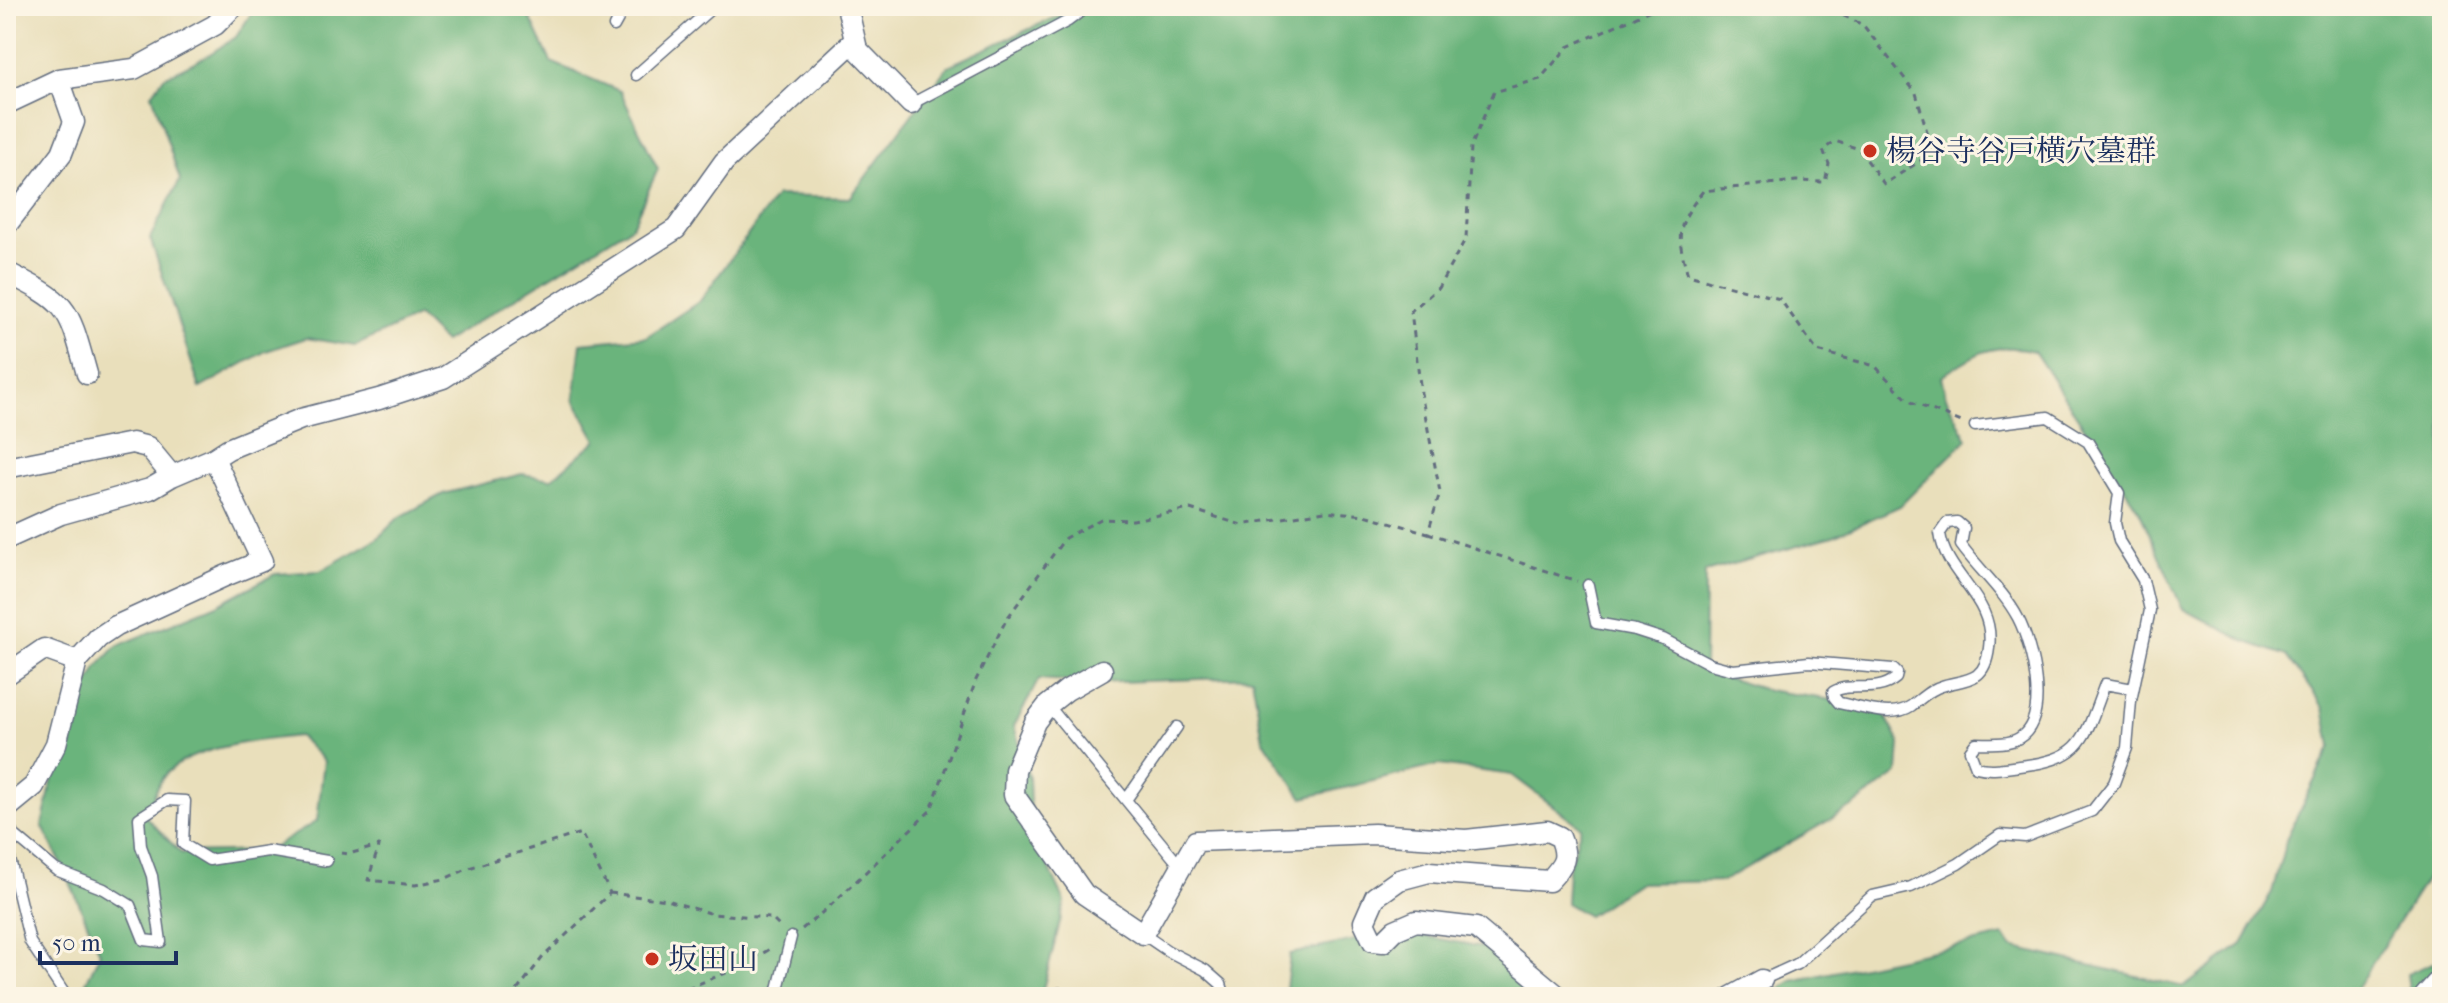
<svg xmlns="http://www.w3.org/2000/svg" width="2448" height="1003" font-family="'IM FELL French Canon','Noto Serif JP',serif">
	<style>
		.forest { fill: #6ab47c; stroke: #42726d; stroke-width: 2; fill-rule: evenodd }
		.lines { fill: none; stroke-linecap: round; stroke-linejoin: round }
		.service-casing { stroke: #636d7f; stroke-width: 13 }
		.minor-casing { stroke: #636d7f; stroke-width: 23 }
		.path { stroke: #636d7f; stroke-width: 3; stroke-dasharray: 6 6; stroke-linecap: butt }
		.service { stroke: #fff; stroke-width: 10 }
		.minor { stroke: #fff; stroke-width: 20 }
		.poi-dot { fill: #c8321e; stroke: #fcf5e5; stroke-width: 3 }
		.labels { text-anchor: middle; stroke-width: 6; stroke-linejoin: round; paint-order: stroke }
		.poi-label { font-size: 30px; fill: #1b2f5e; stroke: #fcf5e5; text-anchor: start }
	</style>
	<rect width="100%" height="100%" fill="#fcf5e5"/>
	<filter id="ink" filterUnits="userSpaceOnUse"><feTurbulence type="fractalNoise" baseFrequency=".0125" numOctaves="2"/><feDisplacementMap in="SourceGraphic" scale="16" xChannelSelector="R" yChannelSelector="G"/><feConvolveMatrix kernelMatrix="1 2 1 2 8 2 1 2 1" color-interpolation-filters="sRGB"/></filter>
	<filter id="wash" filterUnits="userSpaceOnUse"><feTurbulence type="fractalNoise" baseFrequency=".006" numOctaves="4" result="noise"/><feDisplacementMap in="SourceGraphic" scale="32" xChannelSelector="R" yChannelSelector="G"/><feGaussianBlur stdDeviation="1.8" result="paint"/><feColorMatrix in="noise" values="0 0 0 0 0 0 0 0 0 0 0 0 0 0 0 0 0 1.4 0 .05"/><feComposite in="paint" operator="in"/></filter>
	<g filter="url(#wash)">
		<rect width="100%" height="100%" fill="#e9dfbb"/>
		<path class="forest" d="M256,6h261l11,7 23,49 69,29 38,78 -26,57 -188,116 -26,-26 -63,30 -49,-8 -40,13 -66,37 -50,-150 30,-58 -28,-86 12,-17 41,-20 31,-20z
			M1080,6h1362v860l-13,8 -78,123h-584l25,-16 212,-45 7,11 173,40 58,-43 30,-52 15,-55 44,-91 -7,-38 -37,-52 -43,-15 -62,-33 -42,-96 -106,-161c-40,-10 -61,3 -93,26l5,20 21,42 -67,67 -67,30 -128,36 -1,99 62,19 80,12 39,13 15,28 -2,30 -46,34 -129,74 -86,2 -49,33 -22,-13 2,-33 13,-43 -69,-52 -73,-10 -136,33 -40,-59 -11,-62 -159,6 -54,-4 -25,47 15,52 2,51 34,73 -24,95h-962l21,-44 -33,-78 -25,-50 14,-61 19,-54 23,-44 19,-20 100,-41 58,-31 45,-3 58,-33 20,-20 45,-24 79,-20 29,5 46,-39 -23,-40 7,-57 65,-6 54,-36 76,-105 74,2 98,-132zM299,736l25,25 -7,60 -49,30 -87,2 -35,-36c5,-11 8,-24 14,-35 21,-36 102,-42 139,-46z
			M1396,931l87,16 69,50h-267l5,-43z
			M2442,959v38h-32l-3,-23z"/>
	</g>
	<g filter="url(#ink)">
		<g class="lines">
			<defs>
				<path id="service" d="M614,26l11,-20
					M636,75l78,-69
					M911,104l157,-83 20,-15
					M1588,585l8,38 39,7 28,9 47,25 23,6 76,-8 84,7 4,4 -1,5c-20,17 -46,3 -63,14l1,5 5,6c22,4 53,16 72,3 10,-7 19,-17 31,-20 11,-4 25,-4 35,-11 8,-6 11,-18 12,-27 7,-50 -44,-72 -49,-115l7,-10 10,-1 7,6 -3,17c18,25 42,45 57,73 14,27 33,101 1,120 -12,7 -29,5 -43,5l-6,8 6,16c15,4 28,1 43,-1 65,-7 65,-27 86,-82l28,5
					M1048,705l132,161
					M1126,800l51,-73
					M6,828l50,42 48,19 26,16 14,35 17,2 -9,-66 -11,-30 -2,-28 28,-18 18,1 -2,43 26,16 59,-9 59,10
					M6,843l24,99 34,51
					M1143,934l25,17 37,19 16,14 4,13
					M1762,980l35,-16 75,-68 39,-9 47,-23 42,-29 25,2 67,-26 22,-28 13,-35 4,-47 19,-91 -7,-30 -24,-39 -4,-18 4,-30 -31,-51 -40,-25 -73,9
					M1059,993l6,4
					M776,997l15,-60"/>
				<path id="minor" d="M847,6l10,43 54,55
					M6,104l53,-25 75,-10 81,-44 19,-19
					M6,226l56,-73 12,-31 -15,-43
					M6,272c64,32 62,34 81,102
					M214,458l14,-9 73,-30 78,-20 64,-21 200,-128 33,-21 48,-67 130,-121
					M6,468l126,-25 16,4 24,29
					M6,539l55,-25 89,-25 22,-13 42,-18 48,103 -37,15 -109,50 -18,12 -21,23 -33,-12 -38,26
					M1102,670l-35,20 -19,15 -13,17 -20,48 -1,25 70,99 59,40 53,-93 178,-7 92,6 81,-9 13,6c9,22 4,27 -11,44l-120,-9 -30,8 -24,17 -11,25 9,19 10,1 12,-12 21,-9 60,7 83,69
					M6,809l28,-23 22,-42 21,-83
					M1731,997l31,-17
					M2424,997l18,-20"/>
			</defs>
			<use href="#service" class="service-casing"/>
			<use href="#minor" class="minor-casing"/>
			<path class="path" d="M1838,6l2,8 23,11 53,68 17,60 -49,31 -25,-35 -24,-8 -12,9 6,14 -4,18 -29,-1 -93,10c-27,35 -27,43 -15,84l92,24 37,52 58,15 34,35 55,22
				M1428,533l149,48
				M341,853l7,1 31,-8 -11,34 47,5 29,-6 28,-12 109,-34 29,60 -67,64 -31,40
				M610,893l57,7 45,14 59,4 9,9
				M802,929l28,-23 101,-96 45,-130 30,-60 59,-82 36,-19 32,1 57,-11 52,16 83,-14 40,4 63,18 12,-41 -19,-99 -10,-82 27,-23 28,-50 5,-91 23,-55 46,-13 28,-32 91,-41
				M665,997l66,-26 41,-23"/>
			<use href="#service" class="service"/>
			<use href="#minor" class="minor"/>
		</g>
	</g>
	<g class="poi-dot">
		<circle cx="1870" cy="151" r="8"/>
		<circle cx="652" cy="959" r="8"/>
	</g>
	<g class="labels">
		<g class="poi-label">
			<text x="1886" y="161">楊谷寺谷戸横穴墓群</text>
			<text x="668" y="969">坂田山</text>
		</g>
	</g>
	<rect width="2448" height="1003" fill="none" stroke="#fcf5e5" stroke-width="32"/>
	<path d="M40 951v12h136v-12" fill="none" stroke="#1b2f5e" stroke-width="4"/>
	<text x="52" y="951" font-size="24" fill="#1b2f5e" stroke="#fcf5e5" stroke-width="6" paint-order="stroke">50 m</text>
</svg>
